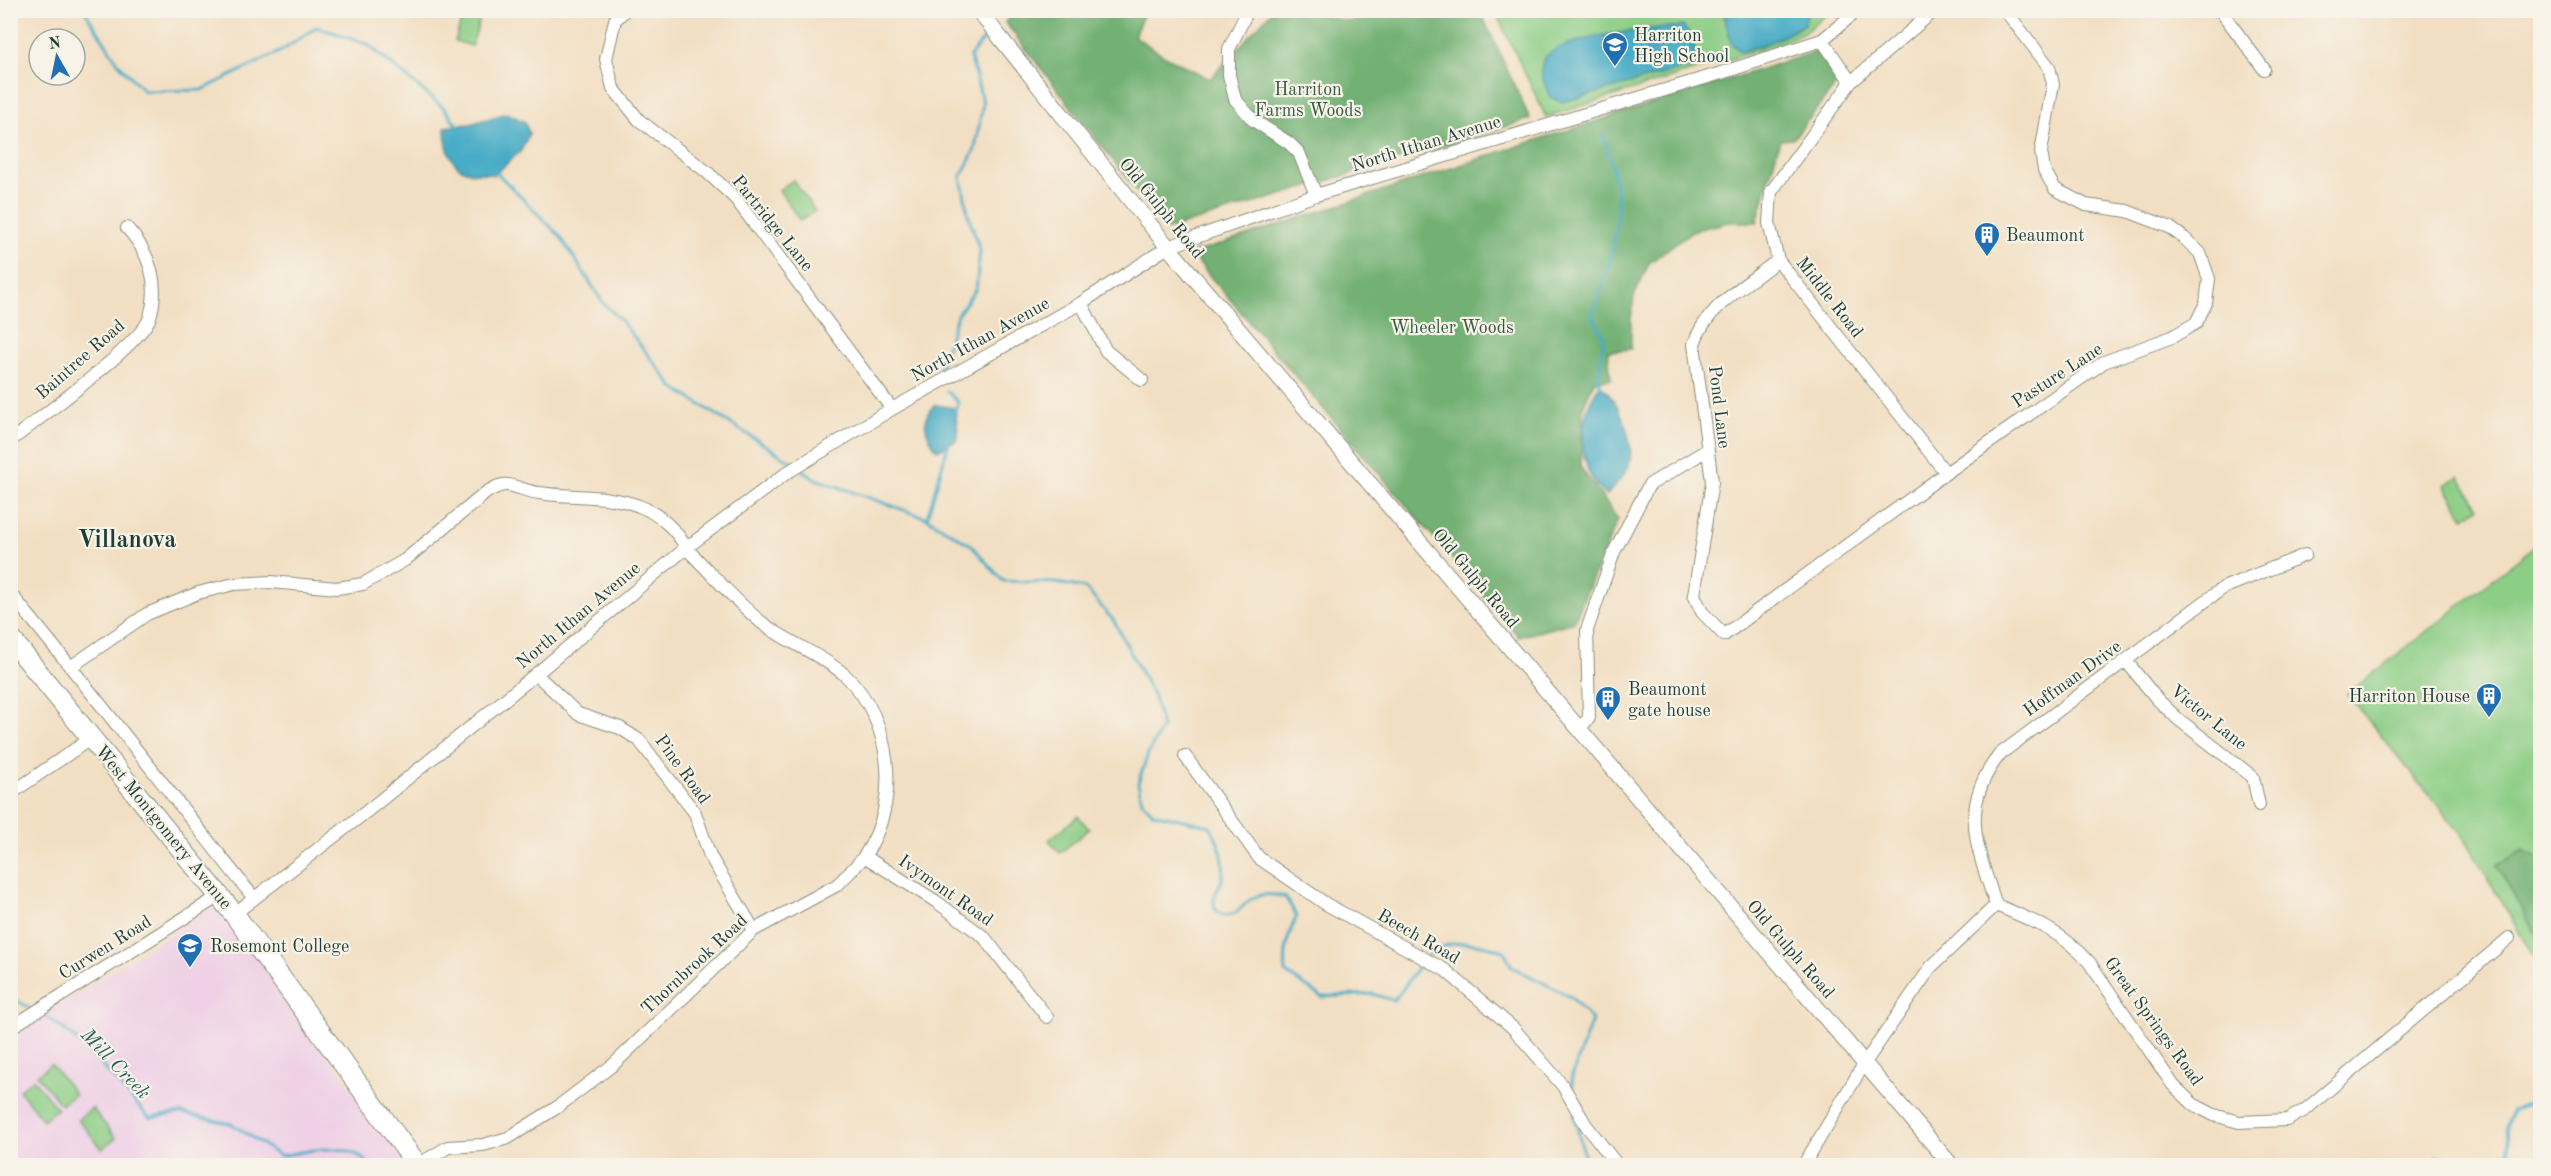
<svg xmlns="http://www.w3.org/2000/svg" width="2551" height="1176" font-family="'Old Standard TT',serif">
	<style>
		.built { fill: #efd0e6 }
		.green { fill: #8dce86; stroke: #56865d; stroke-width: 1.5 }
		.forest { fill: #72b173; stroke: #487754; stroke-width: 1.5 }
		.water { fill: #46acc6; stroke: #32747d; stroke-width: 1.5 }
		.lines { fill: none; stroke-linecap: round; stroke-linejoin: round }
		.stream { stroke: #46acc6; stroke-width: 3 }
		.minor-casing { stroke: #888e7c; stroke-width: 14 }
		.tertiary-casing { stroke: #888e7c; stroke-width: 17 }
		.primary-casing { stroke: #888e7c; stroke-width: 22 }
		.minor { stroke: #fff; stroke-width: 12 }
		.tertiary { stroke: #fff; stroke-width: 15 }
		.primary { stroke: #fff; stroke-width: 20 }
		.labels { text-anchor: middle; stroke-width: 4.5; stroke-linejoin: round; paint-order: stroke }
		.poi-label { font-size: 18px; fill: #1f3d34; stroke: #f7f3e8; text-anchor: start }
		.park-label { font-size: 18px; fill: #355a44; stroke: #f7f3e8 }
		.street-label { font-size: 18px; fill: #1f3d34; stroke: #f7f3e8 }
		.water-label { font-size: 20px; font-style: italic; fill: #2b5e60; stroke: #f7f3e8 }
		.district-label { font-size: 24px; font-weight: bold; fill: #1f3d34; stroke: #f7f3e8 }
	</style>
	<rect width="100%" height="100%" fill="#f7f3e8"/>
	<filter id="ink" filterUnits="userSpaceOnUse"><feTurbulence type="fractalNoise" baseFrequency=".0167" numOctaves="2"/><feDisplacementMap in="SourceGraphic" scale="12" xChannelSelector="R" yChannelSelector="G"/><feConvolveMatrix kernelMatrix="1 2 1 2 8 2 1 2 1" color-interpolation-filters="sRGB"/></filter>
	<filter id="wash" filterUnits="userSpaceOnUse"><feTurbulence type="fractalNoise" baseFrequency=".008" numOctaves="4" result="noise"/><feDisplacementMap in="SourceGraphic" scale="24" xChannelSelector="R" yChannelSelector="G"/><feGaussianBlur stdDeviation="1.35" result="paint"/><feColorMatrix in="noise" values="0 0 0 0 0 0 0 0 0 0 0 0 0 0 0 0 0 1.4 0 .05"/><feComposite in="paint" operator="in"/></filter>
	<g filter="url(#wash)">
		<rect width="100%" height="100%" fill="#f2dfc3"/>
		<path class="built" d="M218,903l190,263h-397v-130z"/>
		<path class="green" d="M464,11h18l-10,35 -17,-5z
			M1495,11h336l-29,23 -20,9 -236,74z
			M793,180l22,31 -15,10 -21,-31z
			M2459,476l20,32 -15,9 -20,-32z
			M2534,547l6,5v416l-74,-128 -119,-146z
			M1078,816l11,13 -29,24 -11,-13z
			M51,1064l24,30 -14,11 -24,-30z
			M33,1079l24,30 -14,11 -24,-30z
			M92,1108l24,30 -14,11 -24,-30z"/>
		<path class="forest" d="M1016,11h129l-11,25 29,19 47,24 62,-68h28l53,11 8,-11h119l50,108 -363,111 -162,-208z
			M1815,52l24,29 -46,58 -13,1 -23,82h-29l-36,9 -43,32 -15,34 -3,22v30l-23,2 3,28 -17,2 -11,26 -2,61 37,51 -44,103 -55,15 -328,-383 327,-108z
			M2523,850l17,9v83l-43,-77z"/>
		<path class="water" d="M1723,11v-1l85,1 -3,13c-20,13 -42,22 -65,28l-9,-9z
			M1683,26c12,13 14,23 10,40l-118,33 -14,3 -11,-5c-4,-11 -12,-24 -7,-36 12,-26 111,-32 140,-35z
			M507,113l18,9 4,12 -8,17 -27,24c-8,-3 -12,-1 -19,-2 -24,-1 -30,-27 -30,-46l25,-3z
			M1600,386c19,10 36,58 29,79 -4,11 -15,21 -22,30 -31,-20 -31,-82 -7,-109z
			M935,405l20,3 3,25 -2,8 -19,9c-10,-14 -19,-31 -2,-45z"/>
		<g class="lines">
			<path class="stream" d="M84,10l35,54 25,27 58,-1 81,-40 34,-23 50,17 78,65 13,18
				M495,171l65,65 44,68 16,15 54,69 121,76
				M939,371l18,-56 19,-26 4,-38 -12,-37 -7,-37 14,-28 8,-46 -13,-47 14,-17
				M1600,386l-1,-12 5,-37 -12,-23c14,-37 28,-80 25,-120 -2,-20 -8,-40 -14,-59
				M947,391l11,11 -3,10
				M800,468l13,10 114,40 44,27 32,36 53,2 29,5 29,33 40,76 8,30 -14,27 -10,29 4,18 11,12 57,13c9,16 17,35 12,53 -2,8 -10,17 -8,26 2,9 11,11 18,9 6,-1 10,-7 14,-11 11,-11 25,-10 39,-6l12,19c-10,20 -13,35 -11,57l36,24 50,-3 21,6c14,-12 17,-25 29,-38
				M927,518l22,-76
				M1427,957c21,-21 52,-15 77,-6l8,16 59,30 21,23 -20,56 1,17
				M10,997l20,11
				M43,1015c40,23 75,69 106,103l32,-5 51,11 48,32c28,-5 70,-17 90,10
				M1574,1115l13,51
				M2433,1166l5,-9 11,1 7,8
				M2493,1166l16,-15 -2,-25 5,-16 28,-9"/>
		</g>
	</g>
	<g filter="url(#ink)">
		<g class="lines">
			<defs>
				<path id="minor" d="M625,10l-10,10 -9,39 7,29 26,32 68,52 28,26 157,211
					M1248,10l-19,39v26l6,24 18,21 36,23 10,10 17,42
					M1935,10l-84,72 -80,110 -2,31 9,37 168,213
					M2220,10l44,59
					M1822,40l29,42
					M1778,260c-30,24 -72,46 -84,84l18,138 -18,113 8,17 22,23 222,-162 158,-111 68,-25 24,-14 10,-20 3,-24 -9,-26 -16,-15 -15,-11 -42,-16 -41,-6 -31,-16 -11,-19 -3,-18 12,-68 -4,-17 -44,-57
					M1081,303l25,48 36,29
					M10,441c28,-22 132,-97 140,-124 10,-33 0,-64 -23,-89
					M10,593c84,100 162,204 244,305
					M2126,661l31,38 21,20 75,58 6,28
					M72,666l75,-52 51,-21 36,-9 37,-2 66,6 26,-4 42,-24 82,-68c7,-4 13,-8 21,-7 11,2 21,7 31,8 33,5 70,1 100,13 19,7 38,24 47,42 24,24 48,52 75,74 25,20 60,32 84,53 48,45 56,127 20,180 -8,11 -19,21 -28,30l-83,45 -140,134 -58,44 -48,30 -25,7 -35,2 -30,18
					M536,674l42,40 42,14 19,12 56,73 15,43 44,74
					M1579,729l10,-11 -2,-88 27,-78 35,-67 58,-35
					M1185,756l74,102 67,46 119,66 68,58 50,58 23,39 32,41
					M10,794l83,-57
					M864,856l73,46 47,35 63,80
					M1996,905c36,15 67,27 93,57l84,123 20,19 21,11 25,7 48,-2 18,-10 204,-172
					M1996,905c-19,-57 -38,-99 4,-151l223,-166 82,-33
					M234,914l132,-102 170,-138 150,-126 102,-76 104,-63 189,-106 87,-56 148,-52 402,-121 104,-34 36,-30
					M10,1028l209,-132
					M1803,1166l61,-102 67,-97 65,-62"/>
				<path id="tertiary" d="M978,10l190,237 784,919"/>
				<path id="primary" d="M10,638l224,276 184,252"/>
			</defs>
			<use href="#minor" class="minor-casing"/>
			<use href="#tertiary" class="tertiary-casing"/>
			<use href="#primary" class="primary-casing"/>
			<use href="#minor" class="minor"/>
			<use href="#tertiary" class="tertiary"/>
			<use href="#primary" class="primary"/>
		</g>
	</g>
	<defs>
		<symbol id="school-pin" viewBox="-11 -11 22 30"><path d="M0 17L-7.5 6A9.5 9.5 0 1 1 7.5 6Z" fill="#1f6fb2" stroke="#f7f3e8"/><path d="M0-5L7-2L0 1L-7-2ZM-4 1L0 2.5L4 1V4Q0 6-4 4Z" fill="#fff"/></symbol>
		<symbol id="building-pin" viewBox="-11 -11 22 30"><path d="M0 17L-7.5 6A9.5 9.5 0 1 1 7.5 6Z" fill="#1f6fb2" stroke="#f7f3e8"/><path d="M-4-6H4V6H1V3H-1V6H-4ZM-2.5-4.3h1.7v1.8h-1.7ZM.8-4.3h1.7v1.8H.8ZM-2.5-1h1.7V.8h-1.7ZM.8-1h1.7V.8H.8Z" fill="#fff"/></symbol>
		<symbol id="university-pin" viewBox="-11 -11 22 30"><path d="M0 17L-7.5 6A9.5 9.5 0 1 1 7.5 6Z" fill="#1f6fb2" stroke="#f7f3e8"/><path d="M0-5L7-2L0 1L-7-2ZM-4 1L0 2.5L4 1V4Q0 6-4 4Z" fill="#fff"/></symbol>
	</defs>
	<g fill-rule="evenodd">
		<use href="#school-pin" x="1600" y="30" width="30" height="40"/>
		<use href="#building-pin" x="1972" y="220" width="30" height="40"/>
		<use href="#building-pin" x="2474" y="681" width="30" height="40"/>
		<use href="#building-pin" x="1593" y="684" width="30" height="40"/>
		<use href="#university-pin" x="175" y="931" width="30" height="40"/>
	</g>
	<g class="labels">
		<g class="poi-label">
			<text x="1634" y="41">Harriton<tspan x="1634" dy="21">High School</tspan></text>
			<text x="2006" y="241">Beaumont</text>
			<text x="1628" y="695">Beaumont<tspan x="1628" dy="21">gate house</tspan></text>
			<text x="2470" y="702" text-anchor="end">Harriton House</text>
			<text x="210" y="952">Rosemont College</text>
		</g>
		<g class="park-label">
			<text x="1308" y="95">Harriton<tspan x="1308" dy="21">Farms Woods</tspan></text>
			<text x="1452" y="333">Wheeler Woods</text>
		</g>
		<g class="street-label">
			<text transform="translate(1426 143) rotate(-17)" y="6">North Ithan Avenue</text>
			<text transform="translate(1162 208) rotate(51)" y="6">Old Gulph Road</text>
			<text transform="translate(773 223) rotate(51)" y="6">Partridge Lane</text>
			<text transform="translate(1830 297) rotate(52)" y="6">Middle Road</text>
			<text transform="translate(980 339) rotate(-29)" y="6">North Ithan Avenue</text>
			<text transform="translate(80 359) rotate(-41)" y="6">Baintree Road</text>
			<text transform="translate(2057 375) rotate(-33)" y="6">Pasture Lane</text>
			<text transform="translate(1720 407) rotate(83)" y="6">Pond Lane</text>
			<text transform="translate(1476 578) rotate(50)" y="6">Old Gulph Road</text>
			<text transform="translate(578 615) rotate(-40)" y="6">North Ithan Avenue</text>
			<text transform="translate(2072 678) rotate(-36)" y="6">Hoffman Drive</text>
			<text transform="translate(2209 717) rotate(39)" y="6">Victor Lane</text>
			<text transform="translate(683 769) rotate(54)" y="6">Pine Road</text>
			<text transform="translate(164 827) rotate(51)" y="6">West Montgomery Avenue</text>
			<text transform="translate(946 890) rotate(35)" y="6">Ivymont Road</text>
			<text transform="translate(1419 936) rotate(30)" y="6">Beech Road</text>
			<text transform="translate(105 947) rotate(-32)" y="6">Curwen Road</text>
			<text transform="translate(1791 949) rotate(49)" y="6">Old Gulph Road</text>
			<text transform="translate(694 964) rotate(-43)" y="6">Thornbrook Road</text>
			<text transform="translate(2154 1021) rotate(54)" y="6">Great Springs Road</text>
		</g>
		<g class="water-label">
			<text transform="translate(116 1063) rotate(46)" y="7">Mill Creek</text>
		</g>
		<g class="district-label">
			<text x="127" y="547">Villanova</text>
		</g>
	</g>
	<rect width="2551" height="1176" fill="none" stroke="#f7f3e8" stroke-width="36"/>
	<g transform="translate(57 57) rotate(351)"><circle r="28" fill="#f7f3e8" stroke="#a1aaa0" stroke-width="1.5"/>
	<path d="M0-4.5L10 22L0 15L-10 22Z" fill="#1f6fb2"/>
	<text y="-9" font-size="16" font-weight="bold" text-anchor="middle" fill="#1f3d34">N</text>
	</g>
</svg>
